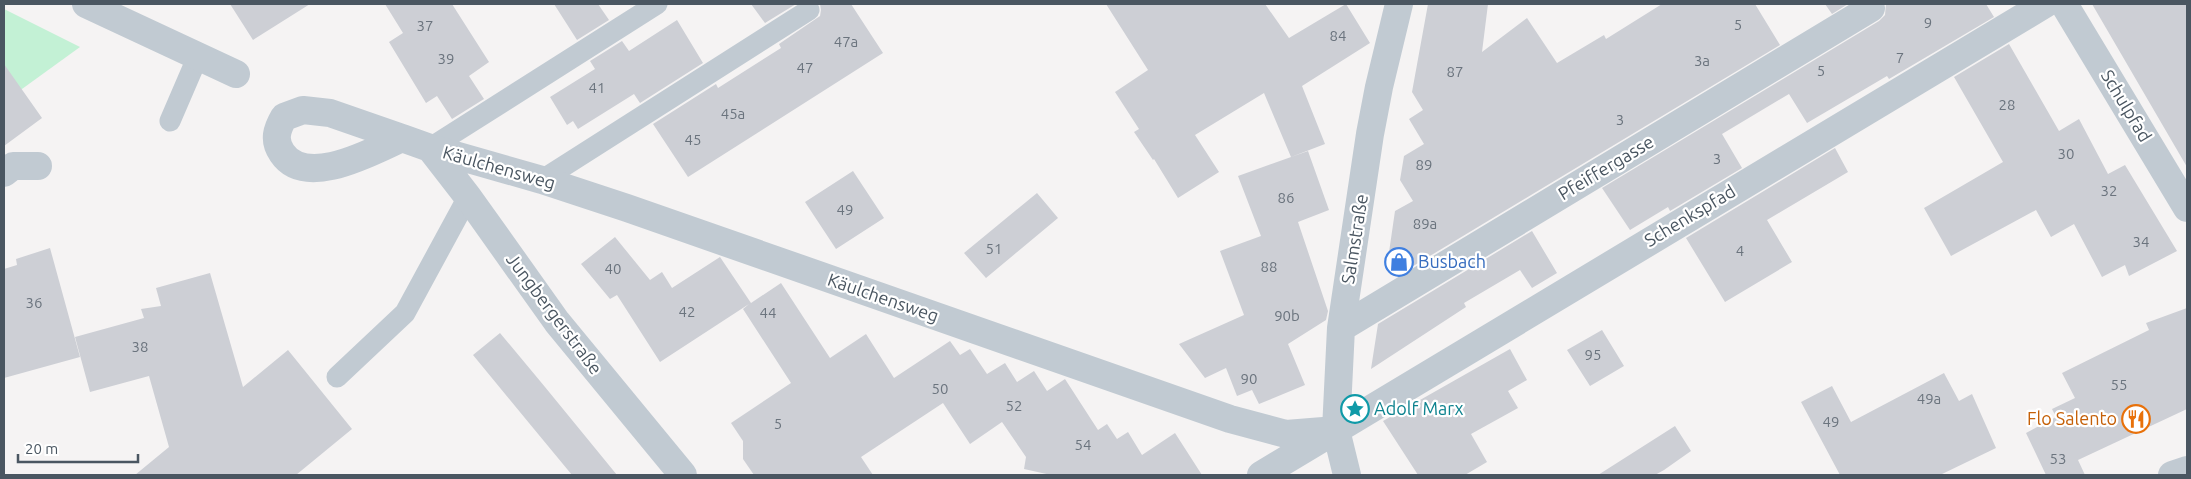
<svg xmlns="http://www.w3.org/2000/svg" width="2191" height="479" font-family="Ubuntu,sans-serif">
	<style>
		.green { fill: #c3f1d5 }
		.building { fill: #cdcfd5 }
		.lines { fill: none; stroke-linecap: round; stroke-linejoin: round }
		.lane { stroke: #c1cad2; stroke-width: 21 }
		.street { stroke: #c1cad2; stroke-width: 28 }
		.labels { text-anchor: middle; stroke-width: 4.5; stroke-linejoin: round; paint-order: stroke }
		.number-label { font-size: 15px; fill: #6b747e }
		.street-label { font-size: 18px; fill: #4a5661; stroke: #fff }
		.shop-label { font-size: 18px; fill: #366cbe; stroke: #fff; text-anchor: start }
		.culture-label { font-size: 18px; fill: #0d838f; stroke: #fff; text-anchor: start }
		.food-label { font-size: 18px; fill: #c56008; stroke: #fff; text-anchor: end }
	</style>
	<rect width="100%" height="100%" fill="#f5f3f3"/>
	<path class="green" d="M4,9l76,38 -76,55z"/>
	<path class="building" d="M230,4h80l-57,36z
		M385,4h67l37,58 -20,14 15,23 -32,20 -15,-23 -11,7 -37,-61 14,-9z
		M554,4h44l11,16 -32,20z
		M751,4h45l-31,19z
		M820,4h31l32,49 -195,124 -35,-53 63,-40 2,4 63,-40 -2,-4 41,-28 1,-6z
		M1106,4h159l24,34 57,-34 24,39 -68,43 23,58 -34,13 -27,-64 -69,42 24,37 -41,26 -24,-39 -1,1 -19,-28 5,-3 -24,-37 33,-22z
		M1428,4h60l-6,48 45,-34 30,45 47,-28 2,4 56,-35h93l25,41 -380,229 -13,-8 8,-55 18,-10 -13,-21 4,-24 20,-12 -15,-25 14,-9 -11,-18z
		M1825,4h23l-16,10z
		M1886,4h100l8,13 -105,62 -2,-3 -80,47 -18,-29 -67,40 20,34 -72,43 -2,-4 -38,23 -28,-42 277,-167 6,-6z
		M2092,4h95v163z
		M677,20l26,43 -63,40 -6,-9 -56,35 -5,-8 -6,4 -17,-28 45,-28 -5,-8 32,-20 7,10z
		M2009,44l50,87 20,-12 29,55 17,-9 52,86 -48,25 -4,-11 -23,12 -28,-53 -23,13 -15,-27 -85,46 -27,-48 79,-46 -49,-85z
		M4,64l38,54 -38,28z
		M1835,148l13,24 -81,48 25,42 -67,40 -39,-64z
		M1308,151l21,59 -31,12 30,89 -2,9 -38,24 17,41 -46,19 -7,-14 -15,6 -11,-28 -21,10 -26,-34 65,-29 -24,-64 41,-15 -23,-60z
		M853,171l31,47 -48,31 -31,-47z
		M1037,193l21,25 -72,60 -22,-25z
		M1532,231l25,42 -25,15 -12,-18 -56,33 2,4 -95,62 7,-45z
		M615,237l35,43 12,-8 10,16 48,-31 31,46 30,-20 49,75 36,-24 28,44 56,-37 10,14 10,-6 17,25 18,-11 12,19 17,-11 13,20 18,-12 33,51 9,-6 10,15 11,-7 14,23 33,-22 27,42h-151l-27,-6 2,-12 -24,-35 -32,22 -27,-41 -82,54 12,18h-119l-11,-16v-18l-12,-18 60,-40 -48,-74 6,-5 -89,58 -43,-67 -7,4 -29,-35z
		M50,248l30,109 -76,21v-109l13,-4 -1,-6z
		M210,273l33,114 45,-37 64,79 -56,46h-161l34,-28 -20,-71 -59,16 -15,-55 69,-19 -3,-9 20,-3 -5,-18z
		M2187,308v101l-109,51 7,15h-39l-20,-42 30,-16 -4,-8 23,-11 -13,-25 87,-43 -3,-7z
		M1602,330l22,36 -34,20 -23,-36z
		M500,333l45,54 72,88h-45l-43,-52 -56,-68z
		M1510,349l17,31 -19,11 10,17 -47,26 16,28 -22,13h-47l-35,-54z
		M1944,373l15,28 13,-7 24,54 -56,27h-100l-39,-73 31,-16 19,36z
		M1675,426l16,25 -27,19 -9,5h-57z"/>
	<g class="lines">
		<path class="lane" d="M170,121l28,-65
			M430,148l227,-144
			M542,180l267,-170
			M337,377l68,-64 63,-116"/>
		<path class="street" d="M86,4l150,70
			M2064,4l123,204
			M402,138l-72,-25 -27,-3 -19,7c-7,12 -11,23 -2,36 24,36 91,-2 120,-15l28,10 112,32 85,28 603,211 56,15 50,-4
			M430,148l38,49 89,125 126,153
			M4,173l9,-7h25
			M1341,328l530,-320
			M1261,475l784,-471
			M1347,475l-11,-45 5,-102 29,-194 9,-47 20,-83
			M2172,475l15,-5"/>
	</g>
	<defs>
		<symbol id="shop-ring" viewBox="-11 -11 22 22"><circle r="9.5" fill="#fff" stroke="#3f7fe0" stroke-width="1.5"/><path d="M-5-2.5h2.3a2.7 3.5 0 0 1 5.4 0H5L5.5 6h-11ZM-1.5-2.5h3a1.5 2.3 0 0 0-3 0Z" fill="#3f7fe0"/></symbol>
		<symbol id="sight-ring" viewBox="-11 -11 22 22"><circle r="9.5" fill="#fff" stroke="#0f9aa8" stroke-width="1.5"/><path d="M0-6L1.8-2.2L6-1.7L2.9 1.2L3.7 5.4L0 3.3L-3.7 5.4L-2.9 1.2L-6-1.7L-1.8-2.2Z" fill="#0f9aa8"/></symbol>
		<symbol id="restaurant-ring" viewBox="-11 -11 22 22"><circle r="9.5" fill="#fff" stroke="#e8710a" stroke-width="1.5"/><path d="M-5-6h1v4h1v-4h1v4h1v-4h1v5L-1.5 .5V6h-2V.5L-5-1ZM5-6V6H3V1.5H1.5Q1.5-4 5-6Z" fill="#e8710a"/></symbol>
	</defs>
	<g fill-rule="evenodd">
		<use href="#shop-ring" x="1383" y="246" width="32" height="32"/>
		<use href="#sight-ring" x="1339" y="393" width="32" height="32"/>
		<use href="#restaurant-ring" x="2120" y="403" width="32" height="32"/>
	</g>
	<g class="labels">
		<g class="number-label">
			<text x="1928" y="28">9</text>
			<text x="1738" y="30">5</text>
			<text x="425" y="31">37</text>
			<text x="1338" y="41">84</text>
			<text x="846" y="47">47a</text>
			<text x="1900" y="63">7</text>
			<text x="446" y="64">39</text>
			<text x="1702" y="66">3a</text>
			<text x="805" y="73">47</text>
			<text x="1821" y="76">5</text>
			<text x="1455" y="77">87</text>
			<text x="597" y="93">41</text>
			<text x="2007" y="110">28</text>
			<text x="733" y="119">45a</text>
			<text x="1620" y="125">3</text>
			<text x="693" y="145">45</text>
			<text x="2066" y="159">30</text>
			<text x="1717" y="164">3</text>
			<text x="1424" y="170">89</text>
			<text x="2109" y="196">32</text>
			<text x="1286" y="203">86</text>
			<text x="845" y="215">49</text>
			<text x="1425" y="229">89a</text>
			<text x="2141" y="247">34</text>
			<text x="994" y="254">51</text>
			<text x="1740" y="256">4</text>
			<text x="1269" y="272">88</text>
			<text x="613" y="274">40</text>
			<text x="34" y="308">36</text>
			<text x="687" y="317">42</text>
			<text x="768" y="318">44</text>
			<text x="1287" y="321">90b</text>
			<text x="140" y="352">38</text>
			<text x="1593" y="360">95</text>
			<text x="1249" y="384">90</text>
			<text x="2119" y="390">55</text>
			<text x="940" y="394">50</text>
			<text x="1929" y="404">49a</text>
			<text x="1014" y="411">52</text>
			<text x="1831" y="427">49</text>
			<text x="778" y="429">5</text>
			<text x="1083" y="450">54</text>
			<text x="2058" y="464">53</text>
		</g>
		<g class="street-label">
			<text transform="translate(2126 106) rotate(59)" y="6">Schulpfad</text>
			<text transform="translate(499 168) rotate(16)" y="6">Käulchensweg</text>
			<text transform="translate(1606 168) rotate(-31)" y="6">Pfeiffergasse</text>
			<text transform="translate(1690 216) rotate(-31)" y="6">Schenkspfad</text>
			<text transform="translate(1355 239) rotate(-81)" y="6">Salmstraße</text>
			<text transform="translate(883 298) rotate(19)" y="6">Käulchensweg</text>
			<text transform="translate(554 314) rotate(53)" y="6">Jungbergerstraße</text>
		</g>
		<g class="shop-label">
			<text x="1418" y="268">Busbach</text>
		</g>
		<g class="culture-label">
			<text x="1374" y="415">Adolf Marx</text>
		</g>
		<g class="food-label">
			<text x="2117" y="425">Flo Salento</text>
		</g>
	</g>
	<rect width="2191" height="479" fill="none" stroke="#4a5661" stroke-width="10"/>
	<path d="M18 454v8h120v-8" fill="none" stroke="#4a5661" stroke-width="2.5"/>
	<text x="25" y="454" font-size="15" fill="#4a5661" stroke="#ffffff" stroke-width="4" paint-order="stroke">20 m</text>
</svg>
